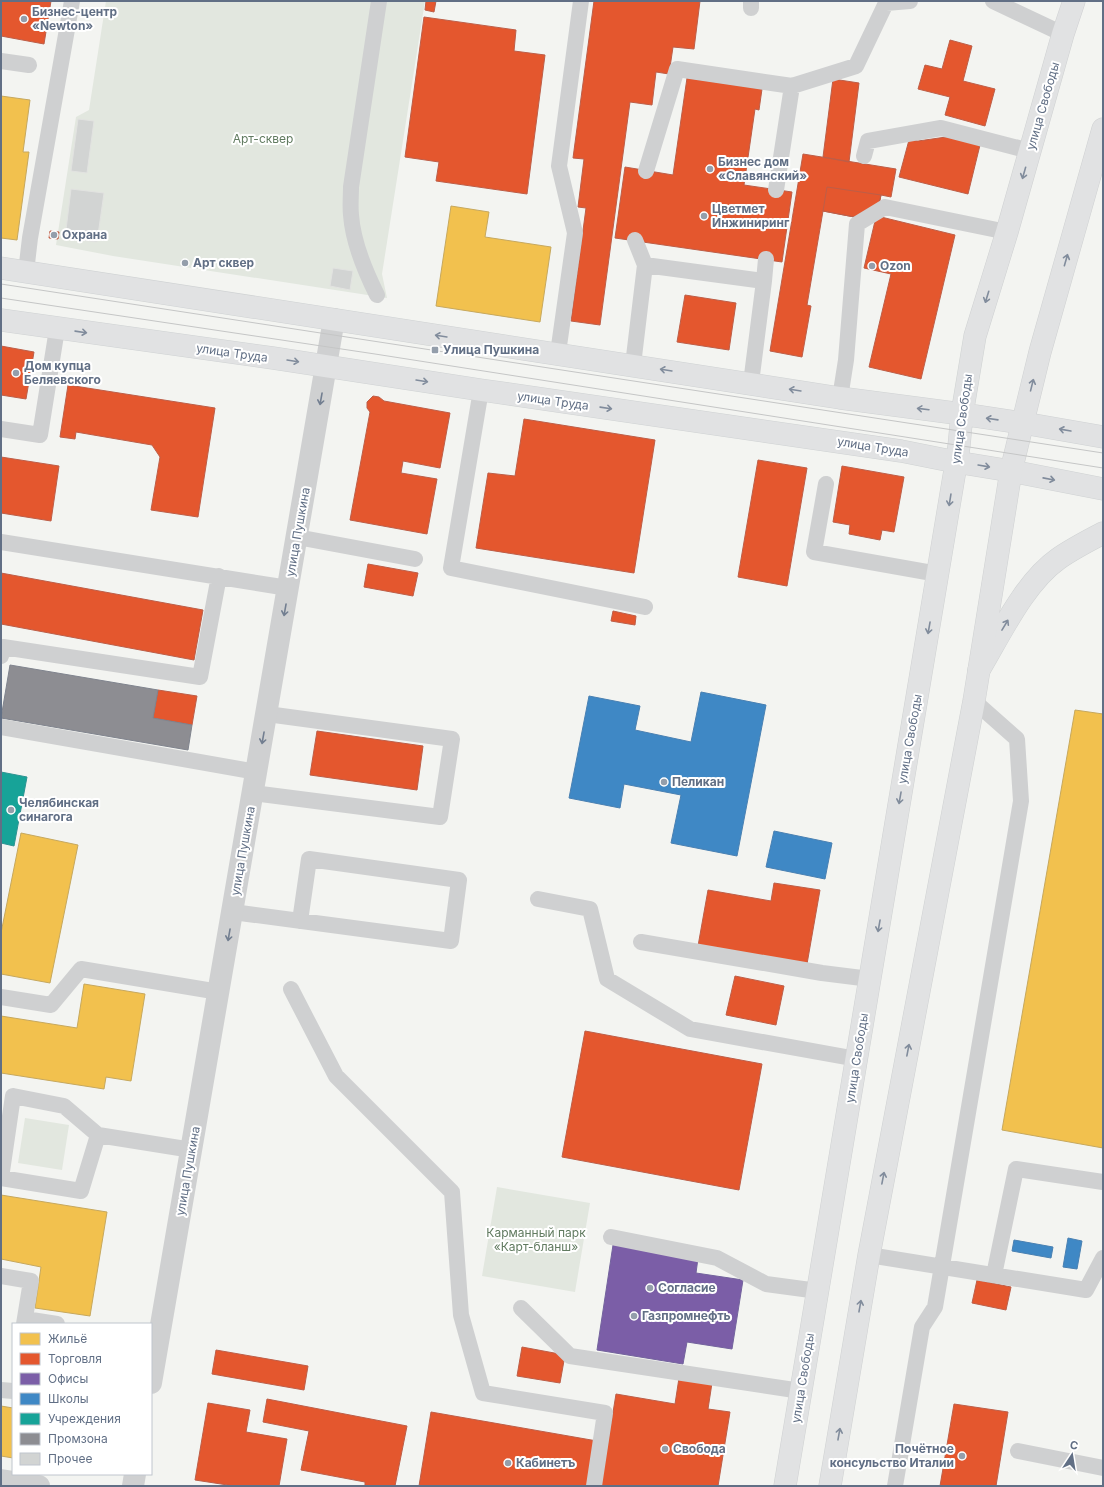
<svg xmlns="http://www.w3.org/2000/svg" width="1104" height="1487" font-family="Inter,sans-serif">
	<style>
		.green { fill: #e2e7df }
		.homes { fill: #f2c14e; stroke: #c6a85e }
		.shops { fill: #e4572e; stroke: #bd5e48 }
		.offices { fill: #7b5ea7; stroke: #73639d }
		.schools { fill: #3f88c5; stroke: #4980b2 }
		.public { fill: #17a398; stroke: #2d9392 }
		.industry { fill: #8d8d92; stroke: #80848e }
		.building { fill: #d2d4d3; stroke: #e2e3e1 }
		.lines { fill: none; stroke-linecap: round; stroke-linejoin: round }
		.secondary-casing { stroke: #cfd2d3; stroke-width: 23 }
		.primary-casing { stroke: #cfd1d2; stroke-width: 23 }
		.service { stroke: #cfd0d1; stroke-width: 16 }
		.minor { stroke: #cfd0d1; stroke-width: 22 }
		.tertiary { stroke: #cfd0d1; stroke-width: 22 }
		.secondary { stroke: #e1e2e3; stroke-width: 22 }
		.primary { stroke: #e1e2e3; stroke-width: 22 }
		.tram { stroke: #c5c6c6; stroke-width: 1 }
		.oneway { stroke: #818c9c }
		.oneway2 { stroke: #727e90 }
		.poi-dot { fill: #949eab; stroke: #fff; stroke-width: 1.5 }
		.labels { text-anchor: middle; stroke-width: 4; stroke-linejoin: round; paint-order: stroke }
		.poi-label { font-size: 12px; font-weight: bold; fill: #616f85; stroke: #fff; text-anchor: start }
		.street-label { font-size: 12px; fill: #616f85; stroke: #fff }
		.park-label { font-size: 12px; fill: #617b60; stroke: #fff }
	</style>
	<rect width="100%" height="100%" fill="#f3f4f1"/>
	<path class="green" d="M106,1h319l-43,273 5,24 -274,-42 -57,-11 20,-128 13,-7z
		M25,1118l44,7 -7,45 -44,-7z
		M497,1187l93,16 -15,89 -93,-16z"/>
	<path class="homes" d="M1,96l29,4 -7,52h6l-12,88 -16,-2z
		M451,206l38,6 -4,25 66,10 -11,75 -104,-16z
		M1075,710l28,4v434l-101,-18z
		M21,833l57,12 -28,138 -49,-9v-41z
		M84,984l61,10 -14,87 -25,-4 -2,12 -103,-16v-57l76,12z
		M1,1195l106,17 -17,104 -55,-8 6,-41 -40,-8z
		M1,1406l12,2v50l-12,-2z"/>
	<path class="shops" d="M1,1h50l-7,43 -43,-8z
		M426,1h10l-2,11 -9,-2z
		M594,1h106l-6,48 -21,-2 -4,27 -13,-2 -4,33 -22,-3 -30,223 -29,-4 15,-113 -8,-1 6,-48 -11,-1z
		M424,17l92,13 -2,21 31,4 -18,139 -91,-13 3,-19 -34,-5z
		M950,40l22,6 -9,35 32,8 -10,37 -40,-11 5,-18 -32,-8 7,-24 17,4z
		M687,78l75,11 -3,21 -4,-1 -11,76 48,7 -10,70 -167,-24 10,-71 48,8z
		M833,79l26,4 -10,79 -26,-5z
		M946,137l34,8 -12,49 -69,-17 10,-37 9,1z
		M803,154l93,15 -5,28 -10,-2 -4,21 78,19 -34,144 -52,-12 22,-93 -27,-6 11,-47 -52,-10 -16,94 4,1 -9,51 -32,-6z
		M827,187l54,8 -6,26 -52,-10z
		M50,231l9,1 -1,7 -9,-1z
		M685,295l51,8 -7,47 -52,-8z
		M1,346l33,6 -8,47 -25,-4z
		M68,385l147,23 -17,109 -47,-7 9,-53 -8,-12 -76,-13 -1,7 -15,-2z
		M373,396l6,1 5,4 66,12 -10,55 -37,-7 -2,12 36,6 -10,55 -77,-14 20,-108 -3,-4v-6z
		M524,419l131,21 -21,133 -158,-25 12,-75 27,3z
		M1,457l58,9 -8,55 -50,-8z
		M758,460l49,8 -20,118 -49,-9z
		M842,466l62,11 -10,55 -12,-2 -2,10 -31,-6 1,-9 -17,-3z
		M368,564l50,9 -5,23 -49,-9z
		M1,573l202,37 -9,50 -193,-36z
		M613,611l23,5 -1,9 -24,-4z
		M158,690l39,6 -5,29 -39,-7z
		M317,731l106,15 -6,44 -107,-15z
		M774,883l46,7 -13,74 -109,-18 10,-56 63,11z
		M735,976l49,10 -8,39 -50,-10z
		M585,1031l177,33 -23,126 -177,-33z
		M977,1280l34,7 -5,23 -34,-7z
		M522,1347l43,8 -5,28 -43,-7z
		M216,1350l92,16 -4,24 -92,-16z
		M679,1378l33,5 -4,26 22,3 -12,74h-117l15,-92 59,10z
		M267,1399l140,27 -12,60h-30v-4l-64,-12 8,-39 -46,-9z
		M208,1403l42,7 -4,22 41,7 -8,47h-45l-39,-6z
		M954,1404l54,8 -12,74h-56z
		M431,1412l166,29 -8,45h-170z"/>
	<path class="offices" d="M613,1245l85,13 -2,15 47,7 -11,69 -45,-7 -4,22 -86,-14z"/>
	<path class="schools" d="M701,692l65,13 -29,151 -66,-13 10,-48 -57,-11 -4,24 -51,-10 20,-102 51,10 -5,24 56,12z
		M774,831l58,12 -7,36 -59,-12z
		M1068,1238l14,3 -5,28 -14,-2z
		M1014,1240l39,7 -2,11 -39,-7z"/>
	<path class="public" d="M1,772l26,5 -13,69 -13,-3z"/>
	<path class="industry" d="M10,665l148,25 -5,28 39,7 -4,25 -187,-32z"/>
	<path class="building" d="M78,119l16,2 -7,52 -16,-2z
		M71,189l33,4 -7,49 -32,-4z
		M333,268l20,3 -3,19 -20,-4z"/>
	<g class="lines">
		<defs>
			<path id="secondary" d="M1,268l839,130 122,16
				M1,320l272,38 208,32 420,61 55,11
				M1023,423l80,14
				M1011,471l92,18
				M979,670c21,-35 45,-87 79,-111 14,-10 30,-18 45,-26"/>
			<path id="primary" d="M962,414l61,9
				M956,462l55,9
				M785,1486l174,-1040 3,-32 13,-78 32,-104 56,-198 11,-33
				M830,1486l39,-231 105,-554 37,-230 29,-119 63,-223"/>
		</defs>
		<use href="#secondary" class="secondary-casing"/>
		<use href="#primary" class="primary-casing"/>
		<path class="service" d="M993,1l70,33
			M751,8v-7
			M1,61l28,4
			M864,156l4,-15 73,-13 89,23
			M646,171l31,-102 115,17 64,-20 30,-63 24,-2
			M776,190l16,-104
			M635,240l10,25
			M26,272l4,-34 42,-237
			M764,281l2,-22
			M377,295c-12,-24 -24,-52 -26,-80 -1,-9 0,-19 0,-28l28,-186
			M558,353l17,-120 -16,-67 22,-165
			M633,365l12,-100 119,16 -13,102
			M481,390l-30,178 194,39
			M840,398l6,-38 11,-136 28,-17 122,25
			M1,429l39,6 17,-106
			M826,484l-12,68 124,22
			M297,537l118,22
			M1,542l287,46
			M1,656l2,-9 197,30 19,-101
			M1,727l256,45
			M253,793l187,24 12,-78 -185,-25
			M538,899l52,10 17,70 83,50 167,30
			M233,912l218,29 8,-61 -150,-21 -9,62
			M641,942l181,31 48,6
			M291,989l45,87 116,116 9,123 22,78 122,20 -11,73
			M1,997l50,8 30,-36 138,23
			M98,1135l-17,56 -80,-13 12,-82 51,10 34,29 94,15
			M611,1237l106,21 49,26 52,7
			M869,1255l217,35 17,-32
			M994,1275l22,-106 87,13
			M1,1276l30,5 -7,43
			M521,1308l49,48 231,35
			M25,1319l32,5
			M1,1390l12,1
			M1018,1451l85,17
			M895,1486l27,-159 13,-20 86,-506 -4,-62 -43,-38"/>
		<path class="minor" d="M151,1383l183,-1064
			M133,1486l2,-12"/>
		<path class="tertiary" d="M1,1480l38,6"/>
		<use href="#secondary" class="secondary"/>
		<use href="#primary" class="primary"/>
		<path class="tram" d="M1,284l1102,169
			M1,298l374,56 728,114"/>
	</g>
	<defs><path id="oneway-shaft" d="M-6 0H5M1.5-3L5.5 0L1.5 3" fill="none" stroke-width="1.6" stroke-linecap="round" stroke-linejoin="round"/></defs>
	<g class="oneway">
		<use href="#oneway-shaft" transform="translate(1024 173) rotate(106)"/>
		<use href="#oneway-shaft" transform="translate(1066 260) rotate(-74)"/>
		<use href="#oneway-shaft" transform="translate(987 297) rotate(107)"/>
		<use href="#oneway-shaft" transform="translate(81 332) rotate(8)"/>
		<use href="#oneway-shaft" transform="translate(441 336) rotate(-171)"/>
		<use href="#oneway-shaft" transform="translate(293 361) rotate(9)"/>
		<use href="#oneway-shaft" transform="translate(666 370) rotate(-171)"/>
		<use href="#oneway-shaft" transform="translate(422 381) rotate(9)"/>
		<use href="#oneway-shaft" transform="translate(1032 385) rotate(-76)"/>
		<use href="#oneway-shaft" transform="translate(795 390) rotate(-171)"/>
		<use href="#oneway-shaft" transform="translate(606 408) rotate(8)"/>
		<use href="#oneway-shaft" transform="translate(923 409) rotate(-173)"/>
		<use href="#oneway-shaft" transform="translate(992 419) rotate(-172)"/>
		<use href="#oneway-shaft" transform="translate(1065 430) rotate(-170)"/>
		<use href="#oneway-shaft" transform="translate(984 466) rotate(10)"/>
		<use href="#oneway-shaft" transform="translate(1049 479) rotate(11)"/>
		<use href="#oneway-shaft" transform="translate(950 500) rotate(99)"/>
		<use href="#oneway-shaft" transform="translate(1005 625) rotate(-59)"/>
		<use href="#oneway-shaft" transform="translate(929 628) rotate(100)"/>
		<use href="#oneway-shaft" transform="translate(900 798) rotate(100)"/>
		<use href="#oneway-shaft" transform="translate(879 926) rotate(100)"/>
		<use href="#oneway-shaft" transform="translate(908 1050) rotate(-79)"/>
		<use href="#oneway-shaft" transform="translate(883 1178) rotate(-79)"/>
		<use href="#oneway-shaft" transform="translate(860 1306) rotate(-80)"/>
		<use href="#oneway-shaft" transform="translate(839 1434) rotate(-80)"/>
	</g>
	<g class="oneway2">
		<use href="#oneway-shaft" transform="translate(321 399) rotate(100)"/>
		<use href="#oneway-shaft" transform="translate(285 610) rotate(100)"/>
		<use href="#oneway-shaft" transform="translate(263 738) rotate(100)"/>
		<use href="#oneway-shaft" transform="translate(229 935) rotate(100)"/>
	</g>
	<g class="poi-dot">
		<circle cx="24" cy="19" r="4"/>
		<circle cx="710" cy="169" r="4"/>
		<circle cx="704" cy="216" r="4"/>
		<circle cx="54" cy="235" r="4"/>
		<circle cx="185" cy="263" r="4"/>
		<circle cx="872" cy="266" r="4"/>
		<rect x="431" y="346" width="8" height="8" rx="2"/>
		<circle cx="16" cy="373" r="4"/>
		<circle cx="664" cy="782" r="4"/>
		<circle cx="11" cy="810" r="4"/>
		<circle cx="650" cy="1288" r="4"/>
		<circle cx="634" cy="1316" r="4"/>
		<circle cx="665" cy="1449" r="4"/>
		<circle cx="962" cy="1456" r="4"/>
		<circle cx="508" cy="1463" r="4"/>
	</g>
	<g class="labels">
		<g class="poi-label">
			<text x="32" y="16">Бизнес-центр<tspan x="32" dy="14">«Newton»</tspan></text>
			<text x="718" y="166">Бизнес дом<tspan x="718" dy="14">«Славянский»</tspan></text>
			<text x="712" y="213">Цветмет<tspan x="712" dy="14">Инжиниринг</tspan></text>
			<text x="62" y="239">Охрана</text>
			<text x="193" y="267">Арт сквер</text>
			<text x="880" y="270">Ozon</text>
			<text x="443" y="354">Улица Пушкина</text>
			<text x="24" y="370">Дом купца<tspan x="24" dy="14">Беляевского</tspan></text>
			<text x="672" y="786">Пеликан</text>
			<text x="19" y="807">Челябинская<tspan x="19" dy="14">синагога</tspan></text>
			<text x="658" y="1292">Согласие</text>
			<text x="642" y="1320">Газпромнефть</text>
			<text x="673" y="1453">Свобода</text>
			<text x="954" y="1453" text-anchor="end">Почётное<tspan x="954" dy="14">консульство Италии</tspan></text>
			<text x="516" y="1467">Кабинетъ</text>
		</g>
		<g class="street-label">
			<text transform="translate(1043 106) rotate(-74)" y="4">улица Свободы</text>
			<text transform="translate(232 353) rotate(8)" y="4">улица Труда</text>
			<text transform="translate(553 401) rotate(8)" y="4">улица Труда</text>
			<text transform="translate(962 419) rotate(-82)" y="4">улица Свободы</text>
			<text transform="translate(873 447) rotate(9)" y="4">улица Труда</text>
			<text transform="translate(298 532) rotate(-80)" y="4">улица Пушкина</text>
			<text transform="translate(910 739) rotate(-80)" y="4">улица Свободы</text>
			<text transform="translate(243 851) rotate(-80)" y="4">улица Пушкина</text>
			<text transform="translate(857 1058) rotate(-81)" y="4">улица Свободы</text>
			<text transform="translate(188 1171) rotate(-80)" y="4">улица Пушкина</text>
			<text transform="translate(803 1378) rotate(-81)" y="4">улица Свободы</text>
		</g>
		<g class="park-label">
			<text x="263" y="143">Арт-сквер</text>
			<text x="536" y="1237">Карманный парк<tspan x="536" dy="14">«Карт-бланш»</tspan></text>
		</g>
	</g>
	<rect width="1104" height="1487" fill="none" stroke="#616f85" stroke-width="4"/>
	<rect x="12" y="1323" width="140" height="152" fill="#ffffff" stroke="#c0c5ce"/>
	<rect x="20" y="1333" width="20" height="12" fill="#f2c14e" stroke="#c0c5ce"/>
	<text x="48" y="1343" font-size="12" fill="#616f85">Жильё</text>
	<rect x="20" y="1353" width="20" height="12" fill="#e4572e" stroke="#c0c5ce"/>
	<text x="48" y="1363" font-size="12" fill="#616f85">Торговля</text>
	<rect x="20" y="1373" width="20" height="12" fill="#7b5ea7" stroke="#c0c5ce"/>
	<text x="48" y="1383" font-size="12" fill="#616f85">Офисы</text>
	<rect x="20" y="1393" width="20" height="12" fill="#3f88c5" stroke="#c0c5ce"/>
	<text x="48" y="1403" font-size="12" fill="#616f85">Школы</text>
	<rect x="20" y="1413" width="20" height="12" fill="#17a398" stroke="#c0c5ce"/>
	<text x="48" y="1423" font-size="12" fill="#616f85">Учреждения</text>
	<rect x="20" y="1433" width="20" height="12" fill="#8d8d92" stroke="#c0c5ce"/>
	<text x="48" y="1443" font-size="12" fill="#616f85">Промзона</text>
	<rect x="20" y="1453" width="20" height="12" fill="#d2d4d3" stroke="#c0c5ce"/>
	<text x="48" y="1463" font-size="12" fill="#616f85">Прочее</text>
	<g transform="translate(1072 1455) rotate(12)" stroke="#ffffff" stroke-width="3" paint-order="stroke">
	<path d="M0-3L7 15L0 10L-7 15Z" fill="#616f85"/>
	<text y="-6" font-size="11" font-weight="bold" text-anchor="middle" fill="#616f85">С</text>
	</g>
</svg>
